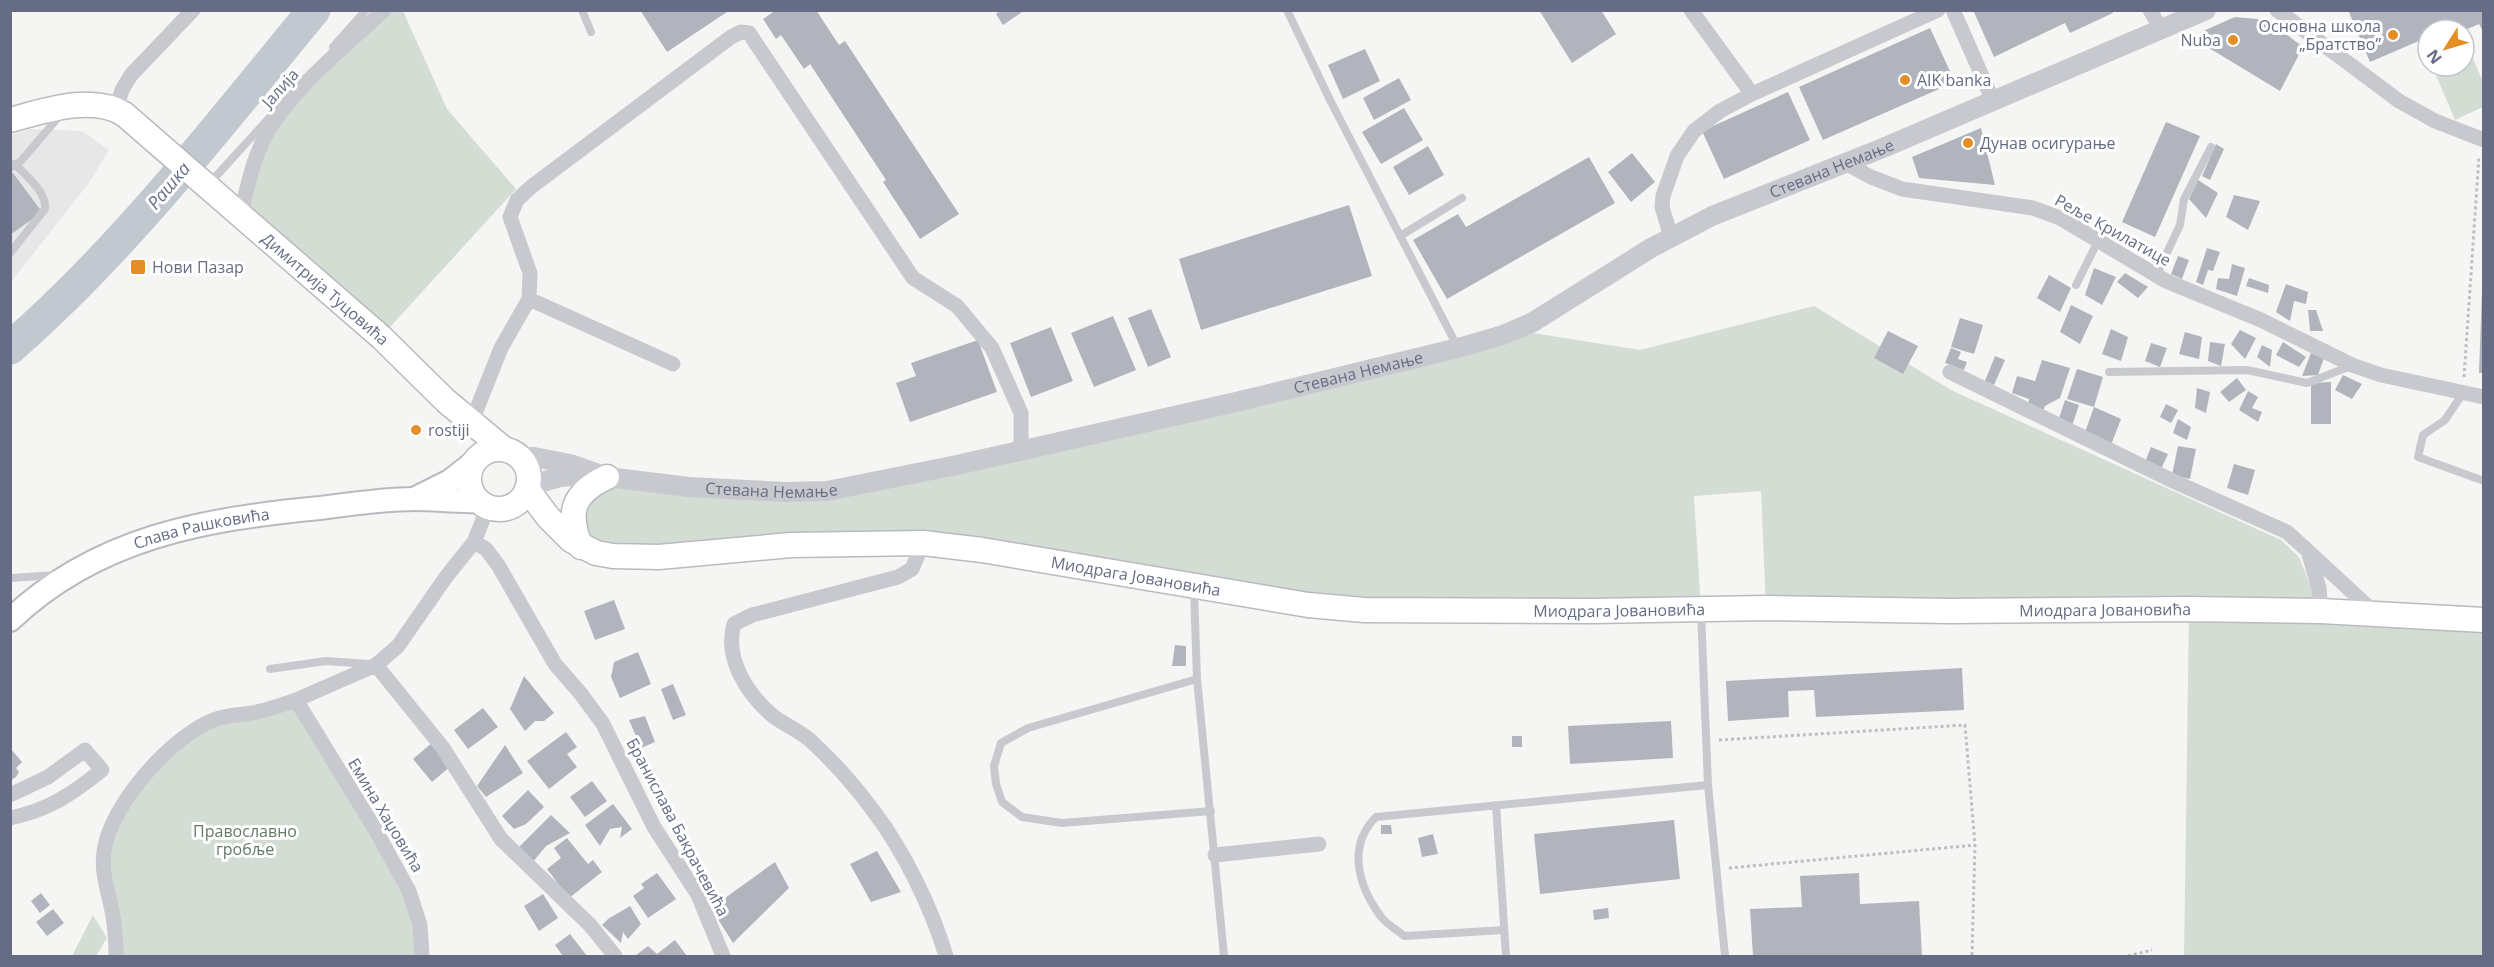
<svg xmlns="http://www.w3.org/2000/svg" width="2494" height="967" font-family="'Open Sans',sans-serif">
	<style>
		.built { fill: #e6e7e6 }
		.green { fill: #d4ddd4 }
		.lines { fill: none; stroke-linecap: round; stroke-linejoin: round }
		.river { stroke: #c2c8d0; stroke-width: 33 }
		.building { fill: #b1b4bc }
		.secondary-casing { stroke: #b8bac0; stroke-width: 26 }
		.primary-casing { stroke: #b8babf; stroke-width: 27 }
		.path { stroke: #bdbec1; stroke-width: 3; stroke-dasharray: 3 3; stroke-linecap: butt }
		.service { stroke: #c8c9ce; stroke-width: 8 }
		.minor { stroke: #c8c9ce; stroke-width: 15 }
		.tertiary { stroke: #c8c9ce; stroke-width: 20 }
		.secondary { stroke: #fff; stroke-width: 22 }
		.primary { stroke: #fff; stroke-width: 24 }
		.poi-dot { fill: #e38f25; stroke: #fff; stroke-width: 2 }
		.labels { text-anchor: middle; stroke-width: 6; stroke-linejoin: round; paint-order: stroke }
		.poi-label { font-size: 16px; fill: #656c84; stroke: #fff; text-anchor: start }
		.street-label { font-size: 16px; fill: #656c84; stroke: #fff }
		.park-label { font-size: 16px; fill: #647b67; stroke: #fff }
		.water-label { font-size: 18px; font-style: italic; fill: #657387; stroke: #fff }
	</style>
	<rect width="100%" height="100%" fill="#f5f6f3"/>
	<path class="built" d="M31,129l51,2 27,19 -21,34 -77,98v-147z"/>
	<path class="green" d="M384,11h19l44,98 69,80 -135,148 -140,-123 26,-81z
		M2464,37l19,45v25l-28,13 -23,-54h32z
		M1814,306l137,84 330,150 18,17 22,54 162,9v336h-299l5,-347 -423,-1 -5,-117 -67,5 7,114 -311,1 -408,-61 -386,3 -24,-32 22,-37 215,9 706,-163 125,20z
		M296,700l97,159 29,97h-306l-12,-105 14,-40 81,-84z
		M93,915l14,23 -11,18h-24z"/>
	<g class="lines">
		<path class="river" d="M10,348c115,-100 207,-221 304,-338"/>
	</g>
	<path class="building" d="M640,10h90l-63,42z
		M776,10h40l23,35 6,-4 114,173 -39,25 -37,-57 3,-2 -76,-116 -6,5 -23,-34 -5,4 -13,-20z
		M1001,10h24l-22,15 -7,-11z
		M1539,10h62l15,24 -44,29z
		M1973,10h139l1,3 -43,20 -5,-10 -71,34z
		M2348,10h136v23l-5,-9 -14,6h-37v7l-58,25z
		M2235,17l33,3 35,27 -23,44 -71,-43 -8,-16z
		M1930,28l25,54 -132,58 -24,-53z
		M1365,49l15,32 -37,18 -15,-34z
		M1399,78l12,22 -37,20 -11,-22z
		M1788,92l22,48 -86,39 -22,-48z
		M1404,108l19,32 -42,24 -19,-32z
		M2166,122l34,14 -45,101 -33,-15z
		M1981,128l14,57 -76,-7 -7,-21z
		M2216,144l8,5 -14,31 -8,-4z
		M1428,146l16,29 -35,20 -16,-28z
		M1632,153l23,29 -24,20 -23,-30z
		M1589,157l26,46 -168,96 -34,-59 45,-26 8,13z
		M10,173h3l29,39 -32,23z
		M2198,180l20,13 -12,25 -17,-19z
		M2234,195l26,6 -12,29 -22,-13z
		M1349,205l23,71 -171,54 -22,-71z
		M2207,248l13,4 -7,19 -5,-1 -5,15 -7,-3z
		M2178,256l11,4 -7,19 -11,-5z
		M2232,264l13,4 -8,28 -21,-7 2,-11 11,1z
		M2094,268l22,9 -14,28 -17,-10z
		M2125,273l23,14 -10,11 -21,-16z
		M2049,275l22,13 -11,24 -23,-14z
		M2249,278l20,7 -1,8 -22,-7z
		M2286,284l22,8 -2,12 -12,-3 -4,20 -14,-9z
		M2482,289h2v84h-5z
		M2071,305l22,11 -13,28 -20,-12z
		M1151,309l20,48 -23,10 -20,-49z
		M2308,310h8l7,21h-13z
		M1113,316l23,54 -42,17 -23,-54z
		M1960,318l23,7 -9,29 -23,-7z
		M1051,327l22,54 -42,16 -21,-54z
		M2111,329l17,8 -7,24 -19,-7z
		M2240,330l16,8 -11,21 -14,-15z
		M1888,331l30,15 -15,28 -29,-16z
		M2185,332l17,5 -3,22 -20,-5z
		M978,340l19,52 -87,30 -14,-39 20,-7 -5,-13z
		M2210,342l15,2 -4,22 -13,-5z
		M2283,342l23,15 -7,10 -23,-12z
		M2151,343l16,5 -7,19 -15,-6z
		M2262,345l10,5 -2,17 -13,-10z
		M1951,348l10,4 -3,7 9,3 -3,8 -19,-7z
		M2311,353l13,5 -6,17 -16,1z
		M1995,356l10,4 -11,25 -9,-4z
		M2042,360l28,8 -10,30 -15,8 -3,8 -14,-6 1,-9 -17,-6 5,-17 18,5z
		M2077,369l26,8 -9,30 27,12 -10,26 -27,-10 10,-28 -27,-8z
		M2343,375l19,9 -10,15 -17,-9z
		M2237,378l9,12 -17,12 -9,-10z
		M2331,382v42h-20v-41z
		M2197,388l13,4 -4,21 -11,-5z
		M2248,391l10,6 -6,11 10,4 -4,10 -19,-12z
		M2065,400l14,5 -7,21 -14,-5z
		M2166,404l12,6 -7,13 -11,-6z
		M2178,419l13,8 -4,13 -14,-7z
		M2178,446l18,3 -6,30 -18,-4z
		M2151,447l17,7 -7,15 -16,-7z
		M2234,464l21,6 -7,25 -21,-7z
		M614,600l11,29 -30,11 -11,-29z
		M1175,645l11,1v20h-14z
		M638,652l13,32 -31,14 -9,-21 3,-15z
		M1962,668l2,42 -148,7 -2,-27 -26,1 1,26 -61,4 -2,-40z
		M524,676l30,37 -10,8h-9l-10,10 -15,-22z
		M673,684l13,31 -13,5 -12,-31z
		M483,708l15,19 -30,22 -14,-19z
		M645,716l10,26 -14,6 -12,-28z
		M1671,721l2,37 -103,6 -2,-38z
		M566,732l11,15 -10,7 10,13 -28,22 -22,-28z
		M1512,736h10v11h-10z
		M433,742l19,23 -20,17 -19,-23z
		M505,745l18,28 -37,24 -9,-11z
		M10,748l12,14 -6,6 3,4 -3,5 -6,4z
		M592,781l15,20 -22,16 -15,-20z
		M528,790l16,17 -18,17 -12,5 -12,-13z
		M613,804l19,25 -12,9 2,-11 -12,2 -10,17 -15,-21z
		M551,815l19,18 -24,13 -14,17 -14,-15z
		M1674,820l6,59 -140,15 -6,-60z
		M1381,825h10l1,9h-11z
		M1433,834l5,20 -16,3 -4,-19z
		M567,838l21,26 5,-4 9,12 -33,26 -22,-29 14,-11 -7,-10z
		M877,851l24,41 -30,10 -21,-38z
		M775,862l14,26 -56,55 -22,-35z
		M657,873l19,26 -28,19 -15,-22 11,-8 -3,-4z
		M1859,873l1,31 59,-3 3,55h-169l-3,-47 52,-2 -2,-31z
		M41,893l9,12 -10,8 -9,-12z
		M543,894l15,24 -19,13 -15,-25z
		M630,906l11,18 -13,15 -5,-7 -2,11 -19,-18 6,-6z
		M1608,908l1,10 -15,2 -1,-10z
		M53,909l11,14 -17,13 -11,-14z
		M570,934l17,22h-24l-8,-11z
		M675,940l12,16h-52l13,-10 9,8z"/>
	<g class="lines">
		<defs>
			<g id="secondary">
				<path d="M416,498l34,-17 23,-18"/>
				<path id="s2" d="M10,620c87,-83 195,-101 310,-112 31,-4 64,-9 95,-9 21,0 42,3 63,2"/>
			</g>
			<g id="primary">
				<path id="s3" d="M10,120c34,-9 82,-26 114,-6l257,223 65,64 58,48"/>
				<circle cx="499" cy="479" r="30"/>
				<path id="s4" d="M527,489l21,28 23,23 25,13 17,3 46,1 132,-12 132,-2 59,7 326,55 56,5 229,1 173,-3 183,3 240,-2 132,2 163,9"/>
				<path d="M581,547c-15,-35 -8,-54 26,-70"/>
			</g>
		</defs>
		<use href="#secondary" class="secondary-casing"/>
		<use href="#primary" class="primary-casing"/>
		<path class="path" d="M2464,377l15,-221
			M1719,740l246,-15 10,120 -3,111
			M1729,868l246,-23
			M2128,956l24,-6"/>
		<path class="service" d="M582,10l9,22
			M1287,10l44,92 126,244
			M333,47l33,-37
			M10,168l11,-7 41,-48
			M208,185l63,-69
			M1400,236l62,-38
			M10,253l35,-44c2,-17 -19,-33 -30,-45
			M2156,276l24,-51 4,-26 27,-52
			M2076,285l22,-44
			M2109,372l138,-2 60,13 44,-17
			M2463,393l-18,27 -22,15 -5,22 66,24
			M10,578l47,-3
			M1194,590l3,89 27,277
			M1701,612l7,173 17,171
			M270,669l56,-8 43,3
			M1197,679l-169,49 -27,15 -7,23 2,18 6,18 20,15 40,6 149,-12
			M1496,805l10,151
			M1504,930l-100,6c-7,-6 -16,-11 -22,-18 -23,-30 -36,-71 -6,-101l332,-32"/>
		<path class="minor" d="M1691,10l61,84
			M1953,10l40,91
			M2150,10l11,19
			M2277,10l122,91 36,20 49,19
			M116,109l6,-19 9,-15 62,-65
			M1845,163l26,14 31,12 131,19 27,10 106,63 95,39 91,45 29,10 103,22
			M241,214c6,-27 12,-55 25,-79 24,-45 81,-90 118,-125
			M1671,237l-9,-30 1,-11 14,-40 17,-25 26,-20 32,-17 186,-84
			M529,299l144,65
			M1950,372l223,109 114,51 21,19 11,37 2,23
			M472,421l29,-73 28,-49 1,-26 -20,-56 7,-17 14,-13 200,-150 10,-5 8,1 164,245 44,28 35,42 29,65v37
			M474,542l12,7 12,16 57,99 26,30 22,30 51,103 44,68 25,61
			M923,543l-11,26 -14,8 -146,38 -18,9c-10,34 13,70 39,92 12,9 27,15 38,25 24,22 45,46 64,72 30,40 57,96 71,143
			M2310,553l66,61
			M376,665l67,83 58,91 89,86 25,31
			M10,795l38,-18 37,-27 17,20c-30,24 -53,40 -92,48
			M1215,855l104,-11
			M116,956c0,-15 -1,-30 -4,-45 -4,-21 -11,-38 -8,-59 5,-46 69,-118 112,-133 12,-4 24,-4 36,-6 15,-3 30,-8 44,-13
			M422,956l-2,-31 -11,-34 -34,-62 -79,-129 80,-35 22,-19 48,-69 28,-35 14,-35"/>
		<g class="tertiary">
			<path id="s1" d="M520,457h14l36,7 37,13 82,10 97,5 41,-1 130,-26 279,-63 222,-54 45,-13 30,-13 118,-74 61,-32 171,-68 323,-138"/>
			<path d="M528,486l32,-9 30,-3"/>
		</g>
		<use href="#secondary" class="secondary"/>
		<use href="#primary" class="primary"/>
	</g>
	<g class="poi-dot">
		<circle cx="2393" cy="35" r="6"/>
		<circle cx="2233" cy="40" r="6"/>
		<circle cx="1905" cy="80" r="6"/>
		<circle cx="1968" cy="143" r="6"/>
		<rect x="130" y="259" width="16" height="16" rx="3"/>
		<circle cx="416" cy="430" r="6"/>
	</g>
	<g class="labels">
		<g class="poi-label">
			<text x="2381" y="32" text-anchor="end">Основна школа<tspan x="2381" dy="18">„Братство”</tspan></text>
			<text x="2221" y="46" text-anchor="end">Nuba</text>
			<text x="1917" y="86">AIK banka</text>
			<text x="1980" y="149">Дунав осигурање</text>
			<text x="152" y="273">Нови Пазар</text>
			<text x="428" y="436">rostiji</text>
		</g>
		<g class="street-label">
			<text transform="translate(280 88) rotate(-48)" y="6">Јалија</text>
			<text dy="6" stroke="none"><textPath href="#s1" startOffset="1374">Стевана Немање</textPath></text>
			<text transform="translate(2113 230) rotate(29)" y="6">Реље Крилатице</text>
			<text dy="6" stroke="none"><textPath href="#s3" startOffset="384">Димитрија Туцовића</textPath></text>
			<text dy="6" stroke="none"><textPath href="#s1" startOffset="855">Стевана Немање</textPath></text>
			<text dy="6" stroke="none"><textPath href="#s1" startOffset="255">Стевана Немање</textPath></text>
			<text dy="6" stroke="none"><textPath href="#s2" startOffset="216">Слава Рашковића</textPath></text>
			<text dy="6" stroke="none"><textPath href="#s4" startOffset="639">Миодрага Јовановића</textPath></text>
			<text dy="6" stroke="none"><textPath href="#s4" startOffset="1611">Миодрага Јовановића</textPath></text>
			<text dy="6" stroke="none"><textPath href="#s4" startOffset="1125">Миодрага Јовановића</textPath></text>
			<text transform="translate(386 815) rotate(59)" y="6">Емина Хаџовића</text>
			<text transform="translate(678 827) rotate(62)" y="6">Бранислава Бакрачевића</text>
		</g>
		<g class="park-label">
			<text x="245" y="837">Православно<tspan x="245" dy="18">гробље</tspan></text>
		</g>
		<g class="water-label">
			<text transform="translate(169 186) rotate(-50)" y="6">Рашка</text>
		</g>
	</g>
	<rect width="2494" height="967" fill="none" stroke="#656c84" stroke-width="24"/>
	<g transform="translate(2446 48) rotate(233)"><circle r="28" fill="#ffffff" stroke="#c1c4ce" stroke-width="1.5"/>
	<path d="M0-4.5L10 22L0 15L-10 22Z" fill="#e38f25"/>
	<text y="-9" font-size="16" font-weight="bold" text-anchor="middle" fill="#656c84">N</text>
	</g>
</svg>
